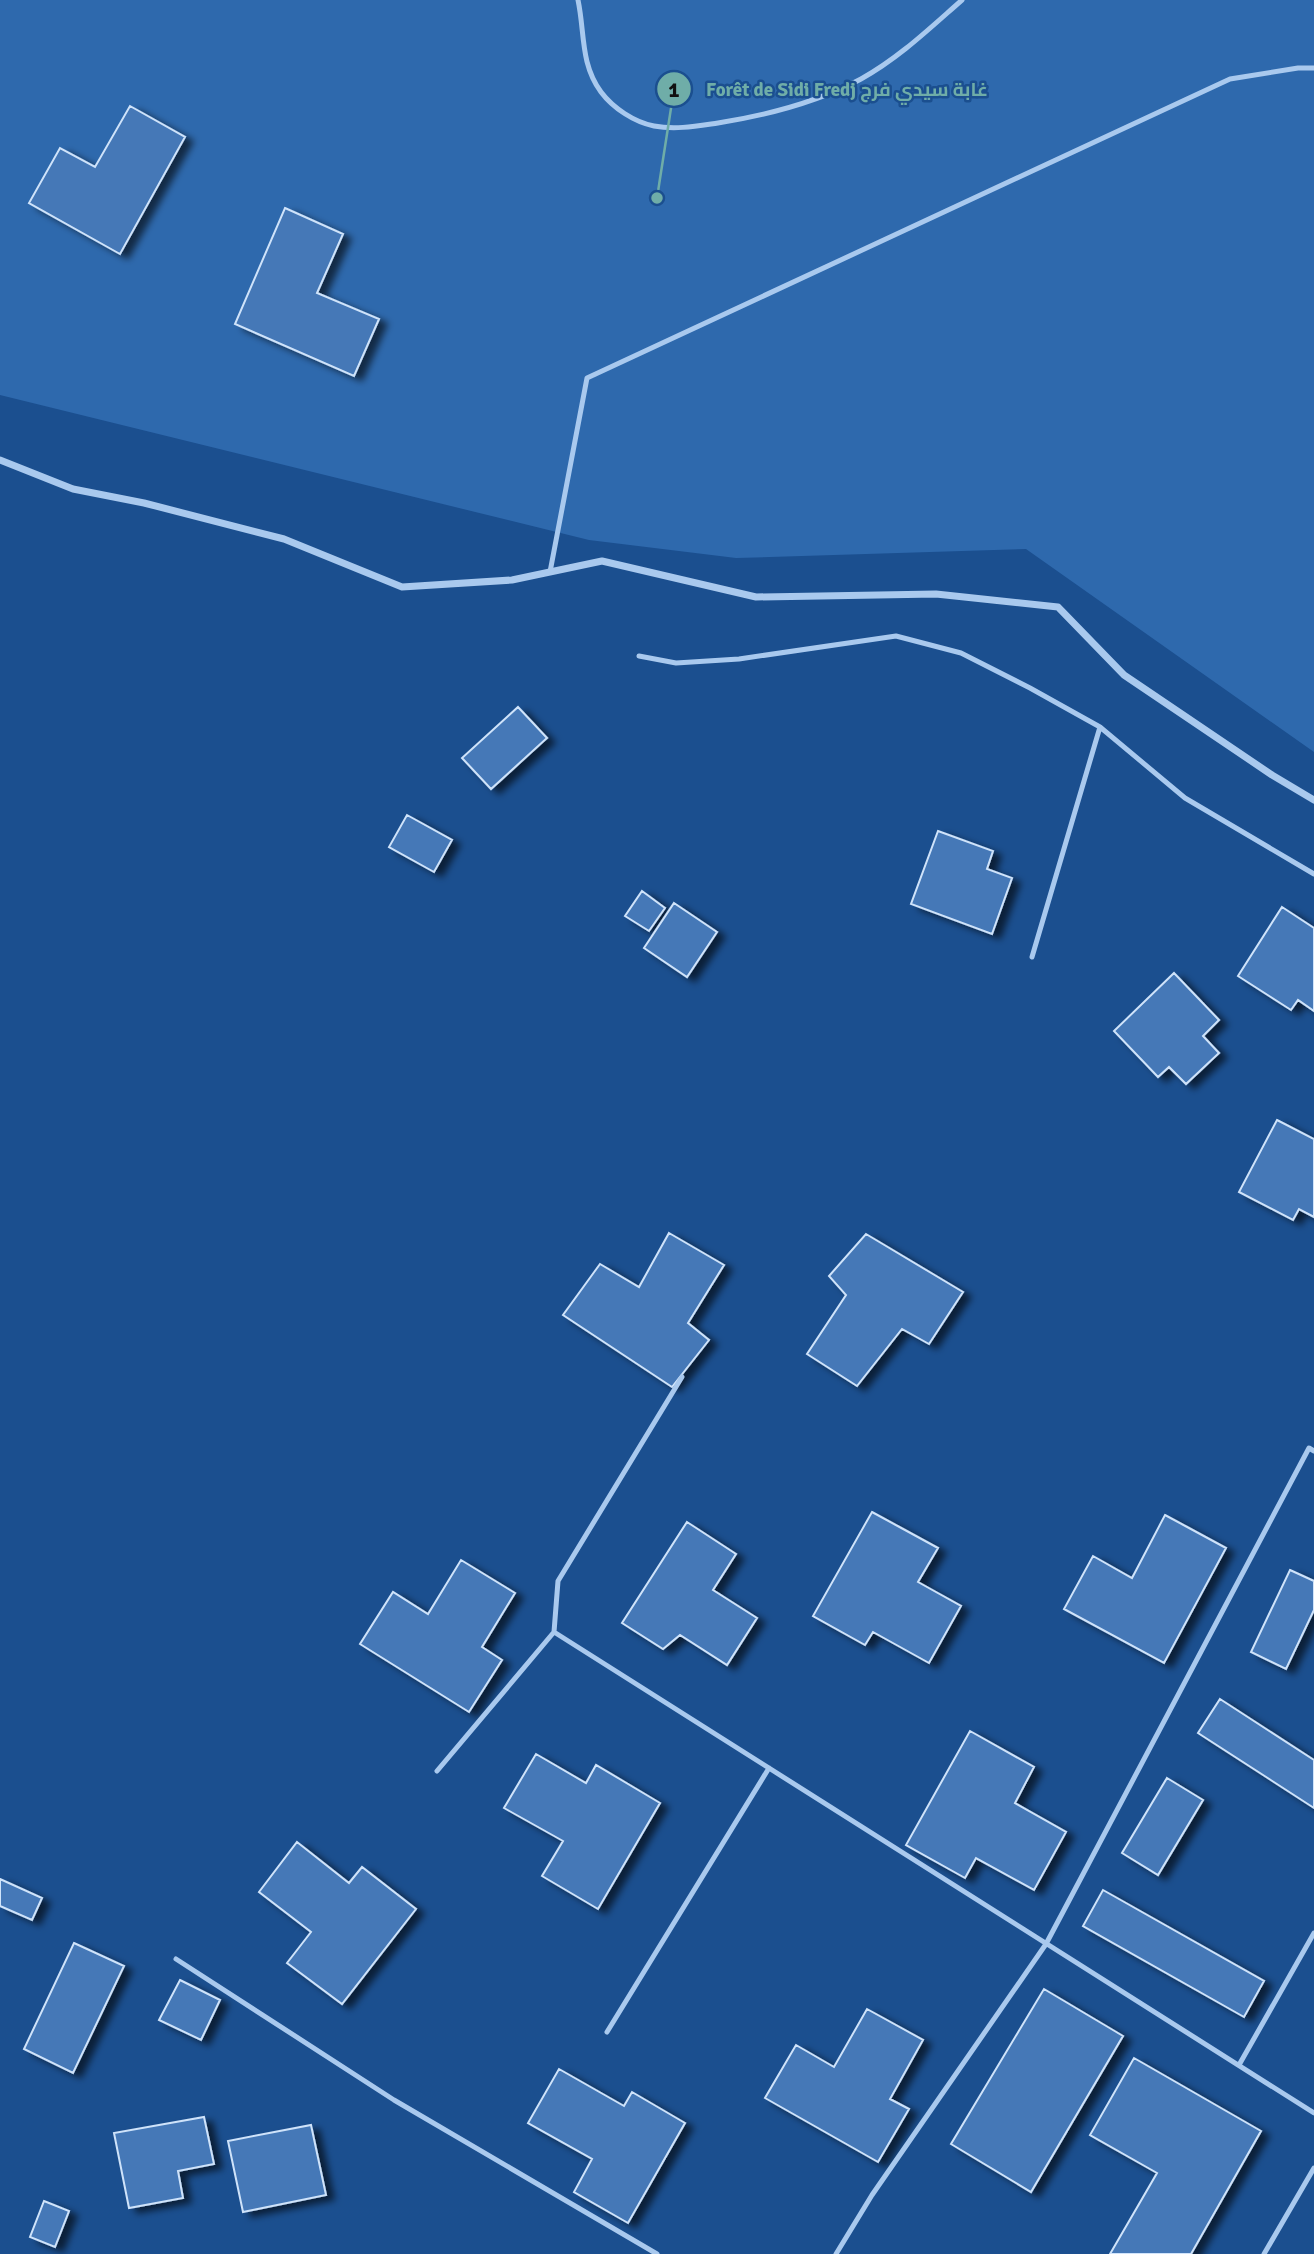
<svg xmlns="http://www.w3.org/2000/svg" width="1314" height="2254" font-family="Signika,Cairo,sans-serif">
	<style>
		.green { fill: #2e69ad }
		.building { fill: #4478b7; stroke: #cfe3fa; stroke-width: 2; filter: url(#shadow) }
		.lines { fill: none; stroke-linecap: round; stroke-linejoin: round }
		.lane { stroke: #a9c9ee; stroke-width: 5 }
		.street { stroke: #a9c9ee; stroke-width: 7 }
		.leader { fill: none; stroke: #6fada8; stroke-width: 2.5 }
		.callout-dot { fill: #6fada8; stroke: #1b4f8f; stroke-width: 2.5 }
		.mark-label { font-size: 21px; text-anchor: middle; font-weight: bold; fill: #111 }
		.callout-label { font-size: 19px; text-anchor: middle; font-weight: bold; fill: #6fada8; stroke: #1b4f8f; stroke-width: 5; stroke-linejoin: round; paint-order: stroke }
	</style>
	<defs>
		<filter id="shadow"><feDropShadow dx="8" dy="4.5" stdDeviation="3.5" flood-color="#0009"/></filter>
	</defs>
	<rect width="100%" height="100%" fill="#1b4f8f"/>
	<path class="green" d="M0,0h1314v752l-288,-203 -290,9 -147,-18 -589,-145z"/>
	<path class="building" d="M130,106l55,31 -65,117 -91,-51 31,-55 35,19z
		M285,208l58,26 -26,59 62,26 -25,57 -119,-52z
		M518,707l29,31 -56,51 -29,-31z
		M407,815l45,25 -18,32 -45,-25z
		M938,831l55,20 -6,18 25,9 -20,56 -81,-30z
		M642,891l23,17 -16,23 -24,-15z
		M674,903l43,29 -30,45 -43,-29z
		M1282,907l32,21v83l-16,-11 -7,10 -53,-34z
		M1174,973l45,47 -16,16 16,17 -33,31 -17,-17 -11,10 -44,-46z
		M1277,1120l37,19v78l-15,-8 -6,11 -54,-28z
		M669,1233l55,32 -36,58 21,17 -37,47 -109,-72 37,-51 39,23z
		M866,1234l97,58 -34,52 -27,-15 -45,57 -50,-32 39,-59 -17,-19z
		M872,1512l66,36 -20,34 43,24 -32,57 -56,-31 -8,13 -52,-29z
		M1165,1515l61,33 -62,115 -100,-54 29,-53 39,22z
		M687,1522l49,32 -23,36 44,28 -30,47 -47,-30 -17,14 -41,-26z
		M461,1560l54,33 -33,54 20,13 -33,52 -109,-68 33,-52 35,22z
		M1290,1570l24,11v29l-28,59 -35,-17z
		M1220,1699l94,61v48l-116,-75z
		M970,1731l64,36 -19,36 51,29 -32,58 -58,-32 -11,20 -59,-33z
		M536,1754l50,29 10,-18 64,38 -62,106 -56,-33 21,-35 -59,-33z
		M1167,1778l36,22 -45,75 -36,-22z
		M297,1842l52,41 13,-16 54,42 -74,95 -55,-41 24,-31 -52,-40z
		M0,1879l42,19 -10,22 -32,-14z
		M1103,1890l161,91 -20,36 -161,-91z
		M74,1943l50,23 -51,107 -49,-24z
		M180,1980l40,20 -19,40 -42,-20z
		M1044,1989l79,47 -92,156 -80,-48z
		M867,2009l56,31 -33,59 19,10 -31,53 -113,-64 31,-53 38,22z
		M1134,2058l127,73 -70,123h-81l47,-81 -67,-38z
		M559,2069l65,37 8,-14 53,31 -57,100 -54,-31 18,-33 -64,-36z
		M204,2117l10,47 -36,7 5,27 -54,10 -15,-75z
		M311,2125l15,70 -83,17 -15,-71z
		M44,2201l25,10 -14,36 -25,-10z"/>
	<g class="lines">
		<path class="lane" d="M578,0c7,33 2,63 23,92 12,16 33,30 53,34 22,4 43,0 64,-3 50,-8 98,-20 143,-44 38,-21 69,-51 101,-79
			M550,572l37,-194 643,-299 68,-11h16
			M639,656l37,7 63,-4 157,-23 65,17 69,35 70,39 85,71 129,76
			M1032,957l68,-230
			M554,1632l760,481
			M437,1771l117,-139 4,-51 124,-204
			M176,1959l218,141 263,154
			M607,2032l162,-264
			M1239,2065l75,-132
			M836,2254l36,-59 174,-251 263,-496 5,3
			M1264,2254l50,-86"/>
		<path class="street" d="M0,460l73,29 71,14 140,36 118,48 110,-7 90,-19 154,36 180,-3 122,13 66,68 148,100 42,25"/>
	</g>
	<path class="leader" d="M657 198L674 89"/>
	<g class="callout-dot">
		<circle cx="657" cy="198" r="7"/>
		<circle cx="674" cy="89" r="18"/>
	</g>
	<g class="mark-label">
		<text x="674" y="97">1</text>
	</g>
	<g class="callout-label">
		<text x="847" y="96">Forêt de Sidi Fredj غابة سيدي فرج</text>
	</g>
</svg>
